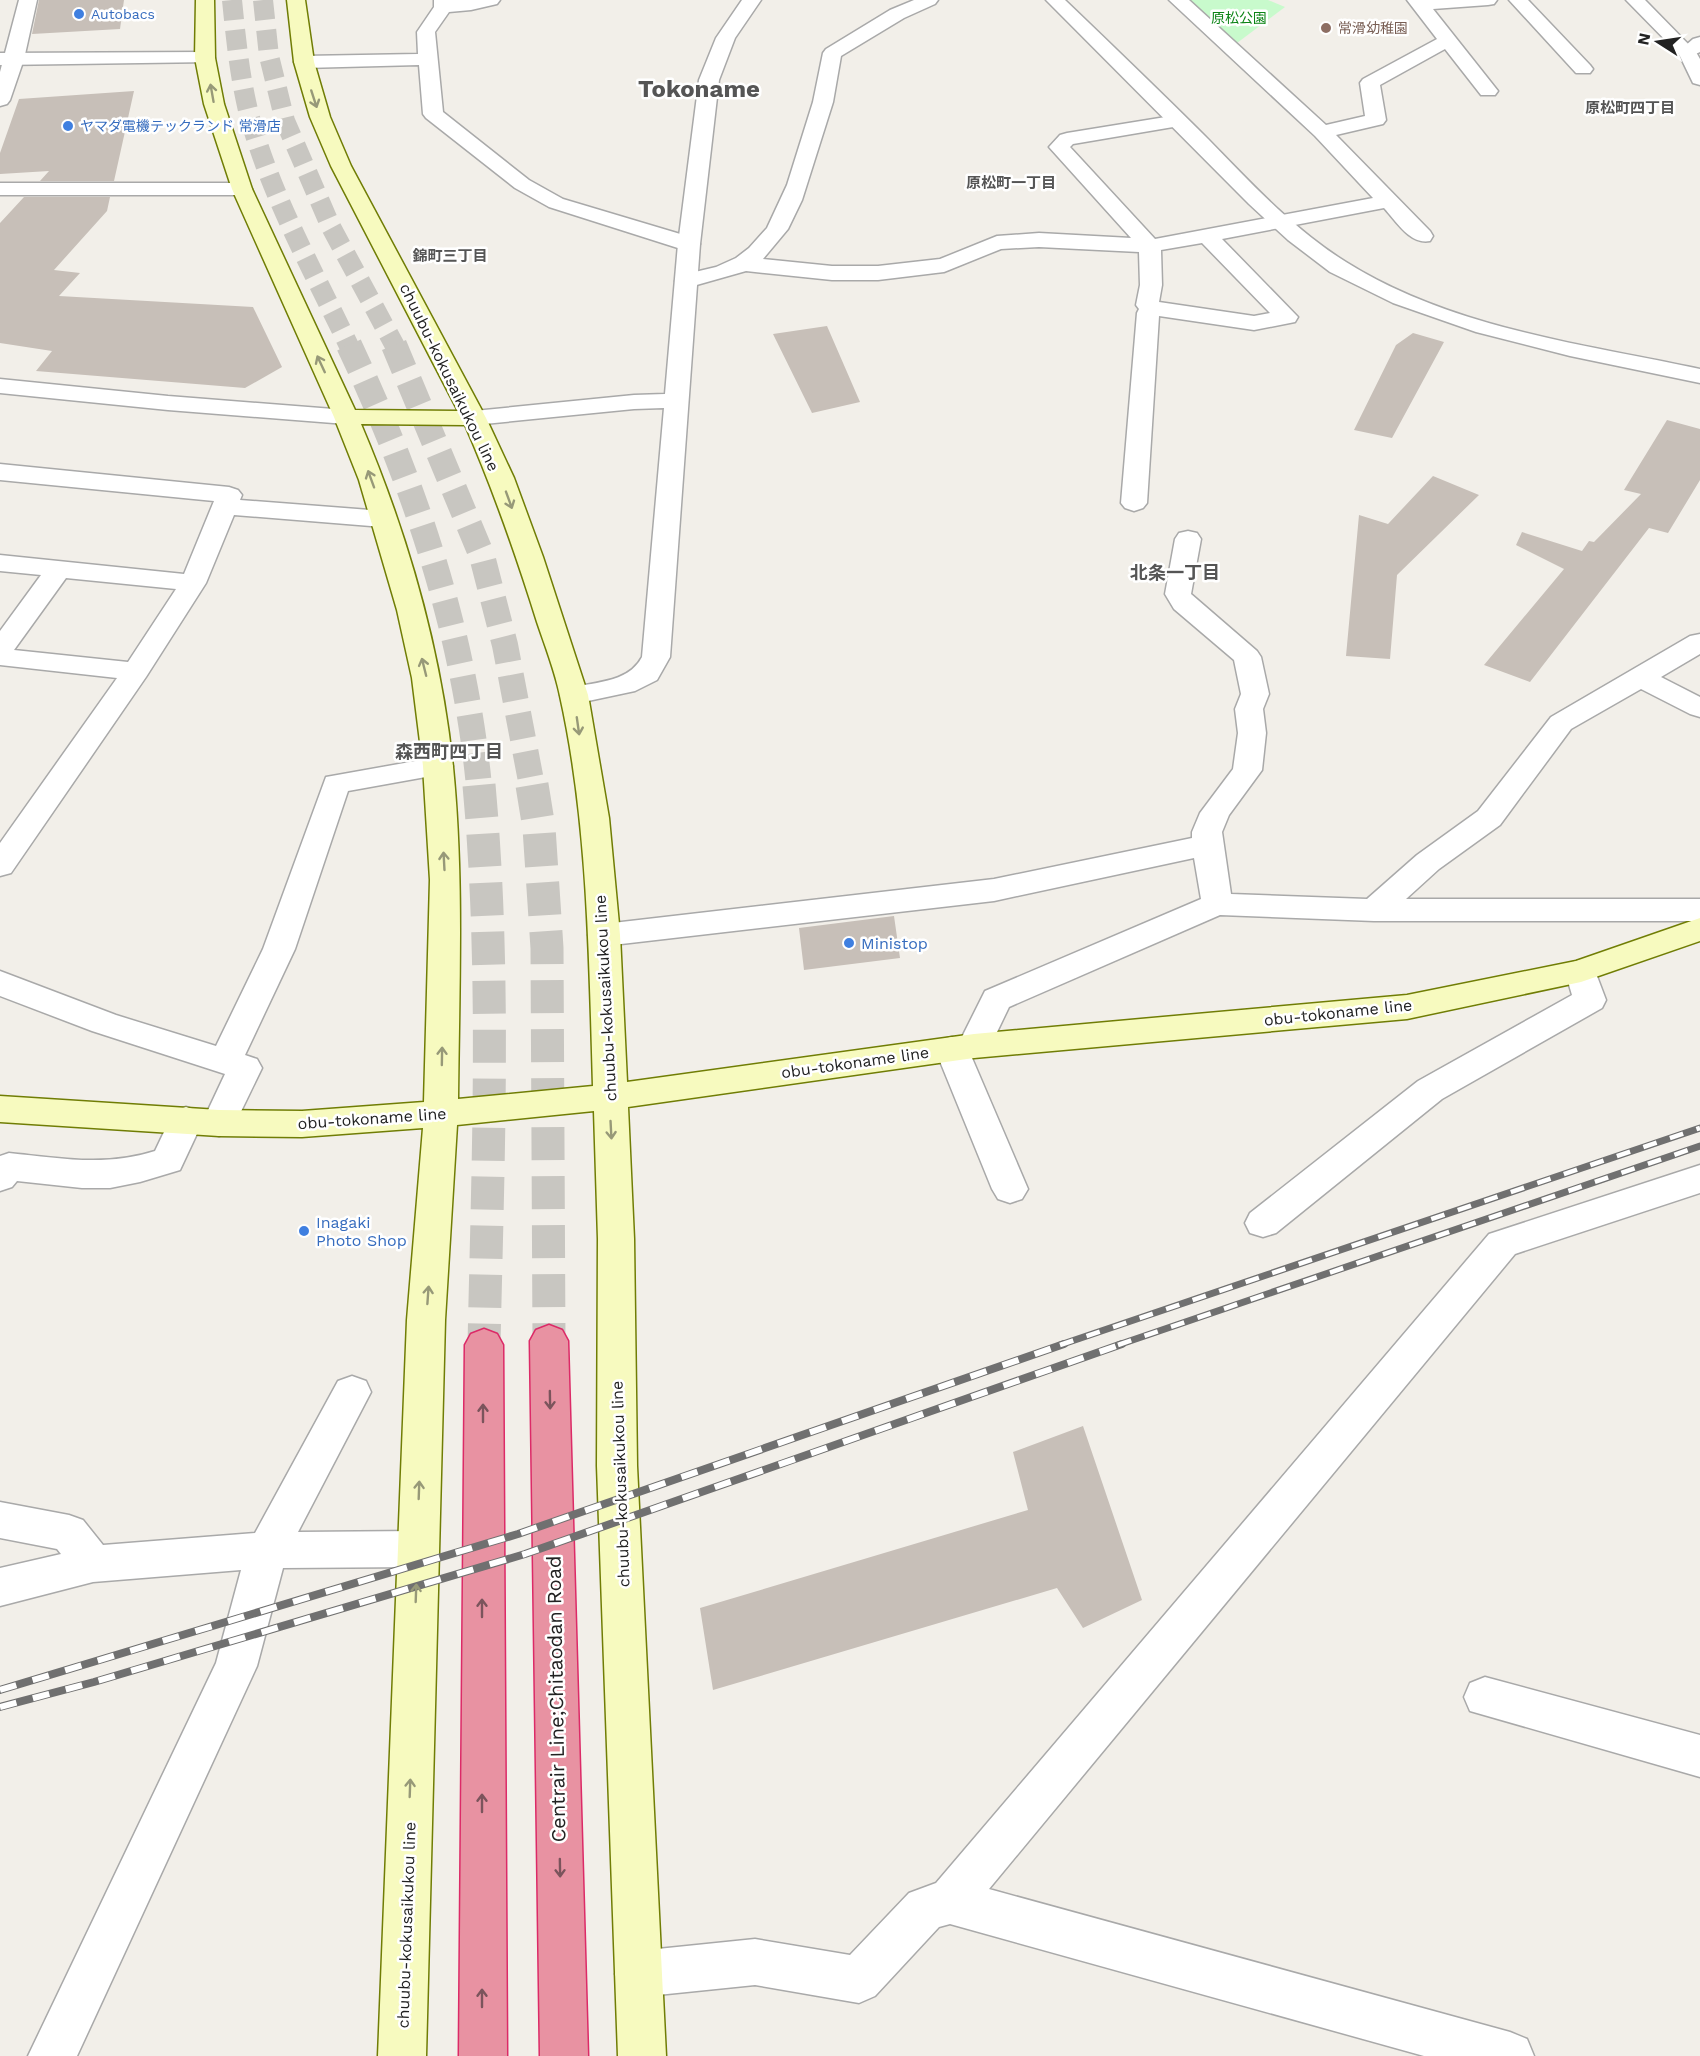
<svg xmlns="http://www.w3.org/2000/svg" width="1700" height="2056" font-family="'Work Sans','Noto Sans JP',sans-serif">
	<style>
		.park { fill: #c8facc }
		.building { fill: #c7bfb8 }
		.lines { fill: none; stroke-linecap: round; stroke-linejoin: round }
		.motorway-tunnel-far2 { stroke: #c8c6c1; stroke-width: 20; stroke-dasharray: 20 10; stroke-linecap: butt }
		.motorway-tunnel-far1 { stroke: #c8c6c1; stroke-width: 26; stroke-dasharray: 26 13; stroke-linecap: butt }
		.motorway-tunnel { stroke: #c8c6c1; stroke-width: 33; stroke-dasharray: 33 16; stroke-linecap: butt }
		.minor-casing { stroke: #a9a9a9; stroke-width: 3 }
		.tertiary-casing { stroke: #a9a9a9; stroke-width: 3 }
		.secondary-casing { stroke: #707d05; stroke-width: 3 }
		.motorway-casing { stroke: #dc2a67; stroke-width: 3 }
		.minor { fill: #fff; fill-rule: evenodd }
		.tertiary { fill: #fff; fill-rule: evenodd }
		.secondary { fill: #f7fabf; fill-rule: evenodd }
		.motorway { fill: #e892a2; fill-rule: evenodd }
		.rail-far1-casing { stroke: #707070; stroke-width: 7 }
		.rail-casing { stroke: #707070; stroke-width: 8 }
		.rail-far1 { stroke: #fff; stroke-width: 4.5; stroke-dasharray: 14; stroke-linecap: butt }
		.rail { stroke: #fff; stroke-width: 6; stroke-dasharray: 17; stroke-linecap: butt }
		.oneway { stroke: #979978 }
		.oneway2 { stroke: #7b545c }
		.shop-dot { fill: #3f7fe0; stroke: #fff; stroke-width: 2 }
		.education-dot { fill: #8d6e63; stroke: #fff; stroke-width: 2 }
		.labels { text-anchor: middle; stroke-width: 5; stroke-linejoin: round; paint-order: stroke }
		.far-shop-label { font-size: 14px; fill: #366cbe; stroke: #fff; text-anchor: start }
		.far-park-label { font-size: 14px; fill: #0c8416; stroke: #fff }
		.far-education-label { font-size: 14px; fill: #785e54; stroke: #fff; text-anchor: start }
		.far-neighbourhood-label { font-size: 15px; font-weight: bold; fill: #555; stroke: #fff }
		.street-label { font-size: 16px; fill: #222; stroke: #fff }
		.shop-label { font-size: 16px; fill: #366cbe; stroke: #fff; text-anchor: start }
		.neighbourhood-label { font-size: 18px; font-weight: bold; fill: #555; stroke: #fff }
		.near-street-label { font-size: 20px; fill: #222; stroke: #fff }
		.far-town-label { font-size: 24px; font-weight: bold; fill: #555; stroke: #fff }
	</style>
	<rect width="100%" height="100%" fill="#f2efe9"/>
	<path class="park" d="M1187,0h81l17,7 -48,36z"/>
	<path class="building" d="M39,0h85l-4,29 -88,5z
		M134,91l-20,90h-74l9,-10 -49,3v-21l19,-54z
		M24,197h86l-3,14 -53,59 26,3 -21,23 194,11 29,60 -37,21 -209,-17 16,-20 -52,-8v-120z
		M827,326l33,76 -48,11 -39,-79z
		M1413,333l31,9 -52,96 -38,-8 42,-85z
		M1667,420l33,9v51l-32,53 -19,-5 -119,154 -46,-17 80,-96 -48,-24 6,-13 60,19 7,-10 5,1 47,-48 -17,-4z
		M1433,476l46,19 -82,80 -7,84 -44,-3 13,-141 29,9z
		M894,916l6,42 -96,12 -5,-42z
		M1083,1426l59,174 -59,28 -26,-40 -344,102 -13,-82 328,-98 -15,-58z"/>
	<g class="lines">
		<path class="motorway-tunnel-far2" d="M232,0c4,40 8,80 18,118 22,80 64,154 99,228
			M263,0l6,56 16,65 46,106 64,119"/>
		<path class="motorway-tunnel-far1" d="M349,345c66,140 115,286 130,441
			M394,345l88,211 23,89 27,141"/>
		<path class="motorway-tunnel" d="M479,785c17,186 9,373 5,560
			M532,785l7,43 8,120 2,393"/>
		<defs>
			<path id="minor" d="M19,0h18l-13,59 -14,41 -3,4 -7,2v-34z
				M434,0h66l-3,4 -26,6 -22,2 -14,20 8,80 86,68 34,19 134,40 3,5 -3,5 -8,2 -8,-2 -132,-42 -34,-19 -89,-70 -3,-4 -4,-49 -115,3 -7,-2 -3,-4 3,-4 7,-2 114,-2 -1,-22 17,-25z
				M914,0h24l-3,4 -31,14 -63,38 -8,46 -31,98 -14,29 -25,30 69,7h46l62,-7 57,-23 42,-3 92,5 -82,-91 11,-12 7,-2 111,-18 7,2 3,4 -3,4 -112,19 -3,3 85,92 218,-41 -58,-62 -146,-136h20l137,125 39,-9 -5,-33 3,-4 74,-40 -30,-39h90l-3,4 -6,1 -55,4 65,82 -3,4h-14l-36,-46 -65,36 6,35 -3,4 -47,11 94,96 3,5 -3,5c-20,4 -34,-20 -46,-33l-162,31 76,78 -3,5 -41,8 -95,-14 -12,187 -4,5 -9,3 -9,-3 -4,-5 16,-190 2,-4 -3,-4 4,-20 -1,-33 -100,-5 -38,2 -57,23 -66,8h-46l-86,-9 -60,17 -8,-2 -3,-5 3,-5 38,-9 20,-9 13,-10 18,-20 20,-43 26,-83 10,-49 3,-4 64,-39zM1202,243l68,70 -16,3 -95,-14 3,-17 -1,-35z
				M1509,0h19l62,65 3,4 -3,4h-14z
				M1700,37v15l-13,6 -7,-2 -2,-4 15,-13z
				M0,183h242l7,2 3,4 -3,4 -7,2h-242z
				M0,464l229,23 9,3 4,5 -2,5 143,11 9,3 4,5 -4,5 -9,3 -149,-12 -28,68 -60,94 -135,196 -11,3v-33l117,-165 -117,-13v-34l41,-56 -41,-4v-16l184,19 30,-73 -214,-21zM66,578l110,11 -48,73 -114,-12z
				M1188,531l9,2 4,6 -10,55 66,57 4,6 8,37 -6,15 3,24 -4,37 -33,45 -7,17 9,62 136,5 50,-44 61,-44 73,-94 139,-81 10,-2v20l-39,23 39,20v20l-10,-3 -49,-25 -70,40 -71,96 -61,44 -33,30h294v22h-326l-154,-6 -211,92 -23,48 -14,3 56,131 -6,10 -12,4 -12,-4 -6,-10 -57,-140 5,-9 12,-3 9,2 24,-48 216,-92 -7,-41 -200,43 -390,45 -11,-3 -5,-8 5,-8 11,-3 390,-45 198,-41v-6l8,-19 33,-44 5,-36 -3,-24 6,-15 -7,-34 -60,-51 -9,-15 10,-55 4,-6z
				M438,757l10,2 5,7 -5,7 -100,18 -53,158 -50,106 12,4 5,9 -31,64 -12,4 -12,-4 -5,-9 -22,47 -40,12 -30,6h-28l-65,-7 -5,6 -12,4v-35l9,-3c50,5 97,14 146,-2l19,-40 12,-4 12,4 5,9 -1,3 23,-49 -133,-43 -92,-35v-25l116,44 100,31 47,-97 63,-172z
				M1581,960l11,3 14,37 -4,8 -160,91 -166,134 -13,4 -13,-4 -5,-10 5,-10 168,-132 154,-86 -7,-24 5,-8z
				M1700,1165v28l-185,61 -526,635 521,143 17,7 7,17h-110l-474,-132 -11,3 -64,69 -16,7 -104,-18 -117,12 -16,-7 -7,-16 7,-16 16,-7 117,-12 95,16 59,-62 27,-10 553,-649z
				M352,1376l14,5 5,11 -73,140 119,-1 14,5 6,13 -6,13 -14,5 -134,1 -26,98 -180,390h-49l188,-393 25,-93 -148,12 -93,24v-38l61,-14 -4,-5 -57,-11v-36l69,13 14,5 20,25 152,-12 83,-152z
				M1485,1677l215,58v42l-230,-66 -6,-14 6,-14z"/>
			<path id="tertiary" d="M742,0h19l-26,38 -16,42 -19,164 -30,413 -13,23 -22,11 -61,13 -10,-3 -4,-6 4,-6c27,-7 64,-5 78,-32l22,-249 -30,1 -160,16 -9,-2 -3,-5 3,-5 9,-2 160,-16 31,-1 13,-150 21,-164 17,-42z
				M1046,0h19c48,46 96,92 143,139 43,44 86,91 138,123 105,66 236,82 354,107v14l-130,-27 -94,-24 -83,-29 -63,-31 -42,-32 -39,-36z
				M1626,0h19l51,52 4,7v26l-7,-2 -14,-29z
				M205,52l7,2 3,4 -3,4 -212,3v-12z
				M0,379l168,17 178,14 9,2 3,5 -3,5 -9,2 -178,-14 -168,-17z"/>
			<path id="secondary" d="M196,0h18l1,58 9,46 28,85 103,221 103,1 -127,-245 -21,-49 -16,-55 -7,-62h18l9,62 16,55 21,49 135,252 28,60 29,79 45,138 21,123 11,117 7,147 347,-48 433,-39 169,-34 124,-43v23l-119,41 -174,37 -433,39 -346,49 6,132 3,227 29,590h-48l-21,-590 1,-227 -4,-128 -137,14 -12,195 -19,736h-48l29,-736 16,-192 -121,9 -83,-1 -219,-14v-26l219,14 83,1 122,-9 6,-222 -7,-114 -11,-88 -15,-68 -38,-130 -25,-63 -102,-228 -28,-85 -9,-46zM361,424l104,1c28,64 51,130 72,197 8,24 18,49 23,74 28,126 29,261 33,390l-135,13c1,-111 6,-222 -5,-332 -12,-117 -46,-235 -92,-343z"/>
			<path id="motorway" d="M549,1325l13,5 6,11 20,715h-48l-10,-715 6,-11z
				M484,1329l13,5 6,11 4,711h-48l6,-711 6,-11z"/>
		</defs>
		<use href="#minor" class="minor-casing"/>
		<use href="#tertiary" class="tertiary-casing"/>
		<use href="#secondary" class="secondary-casing"/>
		<use href="#motorway" class="motorway-casing"/>
		<use href="#minor" class="minor"/>
		<use href="#tertiary" class="tertiary"/>
		<use href="#secondary" class="secondary"/>
		<use href="#motorway" class="motorway"/>
		<defs>
			<path id="rail-far1" d="M1060,1345l640,-217
				M1118,1345l582,-199"/>
			<path id="rail" d="M0,1690l518,-156 546,-190
				M0,1707l94,-25 431,-128 597,-210"/>
		</defs>
		<use href="#rail-far1" class="rail-far1-casing"/>
		<use href="#rail" class="rail-casing"/>
		<use href="#rail-far1" class="rail-far1"/>
		<use href="#rail" class="rail"/>
	</g>
	<defs><path id="oneway-shaft" d="M-6 0H5M1.5-3L5.5 0L1.5 3" fill="none" stroke-width="1.6" stroke-linecap="round" stroke-linejoin="round" transform="scale(1.5)"/></defs>
	<g class="oneway">
		<use href="#oneway-shaft" transform="translate(212 93) rotate(-100)"/>
		<use href="#oneway-shaft" transform="translate(314 99) rotate(72)"/>
		<use href="#oneway-shaft" transform="translate(321 364) rotate(-115)"/>
		<use href="#oneway-shaft" transform="translate(371 479) rotate(-110)"/>
		<use href="#oneway-shaft" transform="translate(509 500) rotate(70)"/>
		<use href="#oneway-shaft" transform="translate(424 667) rotate(-104)"/>
		<use href="#oneway-shaft" transform="translate(578 726) rotate(82)"/>
		<use href="#oneway-shaft" transform="translate(444 861) rotate(-93)"/>
		<use href="#oneway-shaft" transform="translate(442 1056) rotate(-89)"/>
		<use href="#oneway-shaft" transform="translate(611 1130) rotate(87)"/>
		<use href="#oneway-shaft" transform="translate(428 1295) rotate(-86)"/>
		<use href="#oneway-shaft" transform="translate(419 1490) rotate(-88)"/>
		<use href="#oneway-shaft" transform="translate(416 1593) rotate(-88)"/>
		<use href="#oneway-shaft" transform="translate(410 1788) rotate(-88)"/>
	</g>
	<g class="oneway2">
		<use href="#oneway-shaft" transform="translate(550 1400) rotate(89)"/>
		<use href="#oneway-shaft" transform="translate(483 1413) rotate(-90)"/>
		<use href="#oneway-shaft" transform="translate(482 1608) rotate(-90)"/>
		<use href="#oneway-shaft" transform="translate(482 1803) rotate(-90)"/>
		<use href="#oneway-shaft" transform="translate(560 1868) rotate(89)"/>
		<use href="#oneway-shaft" transform="translate(482 1998) rotate(-90)"/>
	</g>
	<g class="shop-dot">
		<circle cx="79" cy="14" r="6"/>
		<circle cx="68" cy="126" r="6"/>
		<circle cx="849" cy="943" r="6"/>
		<circle cx="304" cy="1231" r="6"/>
	</g>
	<circle class="education-dot" cx="1326" cy="28" r="6"/>
	<g class="labels">
		<g class="far-shop-label">
			<text x="91" y="19">Autobacs</text>
			<text x="80" y="131">ヤマダ電機テックランド 常滑店</text>
		</g>
		<g class="far-park-label">
			<text x="1239" y="23">原松公園</text>
		</g>
		<g class="far-education-label">
			<text x="1338" y="33">常滑幼稚園</text>
		</g>
		<g class="far-neighbourhood-label">
			<text x="1630" y="113">原松町四丁目</text>
			<text x="1011" y="188">原松町一丁目</text>
			<text x="450" y="261">錦町三丁目</text>
		</g>
		<g class="street-label">
			<text transform="translate(450 377) rotate(64)" y="6">chuubu-kokusaikukou line</text>
			<text transform="translate(605 998) rotate(-93)" y="6">chuubu-kokusaikukou line</text>
			<text transform="translate(1338 1012) rotate(-6)" y="6">obu-tokoname line</text>
			<text transform="translate(855 1062) rotate(-8)" y="6">obu-tokoname line</text>
			<text transform="translate(372 1118) rotate(-4)" y="6">obu-tokoname line</text>
			<text transform="translate(620 1484) rotate(-92)" y="6">chuubu-kokusaikukou line</text>
			<text transform="translate(406 1925) rotate(-88)" y="6">chuubu-kokusaikukou line</text>
		</g>
		<g class="shop-label">
			<text x="861" y="949">Ministop</text>
			<text x="316" y="1228">Inagaki<tspan x="316" dy="18">Photo Shop</tspan></text>
		</g>
		<g class="neighbourhood-label">
			<text x="1175" y="579">北条一丁目</text>
			<text x="449" y="758">森西町四丁目</text>
		</g>
		<g class="near-street-label">
			<text transform="translate(556 1699) rotate(-91)" y="7">Centrair Line;Chitaodan Road</text>
		</g>
		<g class="far-town-label">
			<text x="699" y="97">Tokoname</text>
		</g>
	</g>
	<g transform="translate(1658 42) rotate(282)" stroke="#ffffff" stroke-width="4.5" paint-order="stroke">
	<path d="M0-4.5L10 22L0 15L-10 22Z" fill="#222222"/>
	<text y="-9" font-size="16" font-weight="bold" text-anchor="middle" fill="#222222">N</text>
	</g>
</svg>
